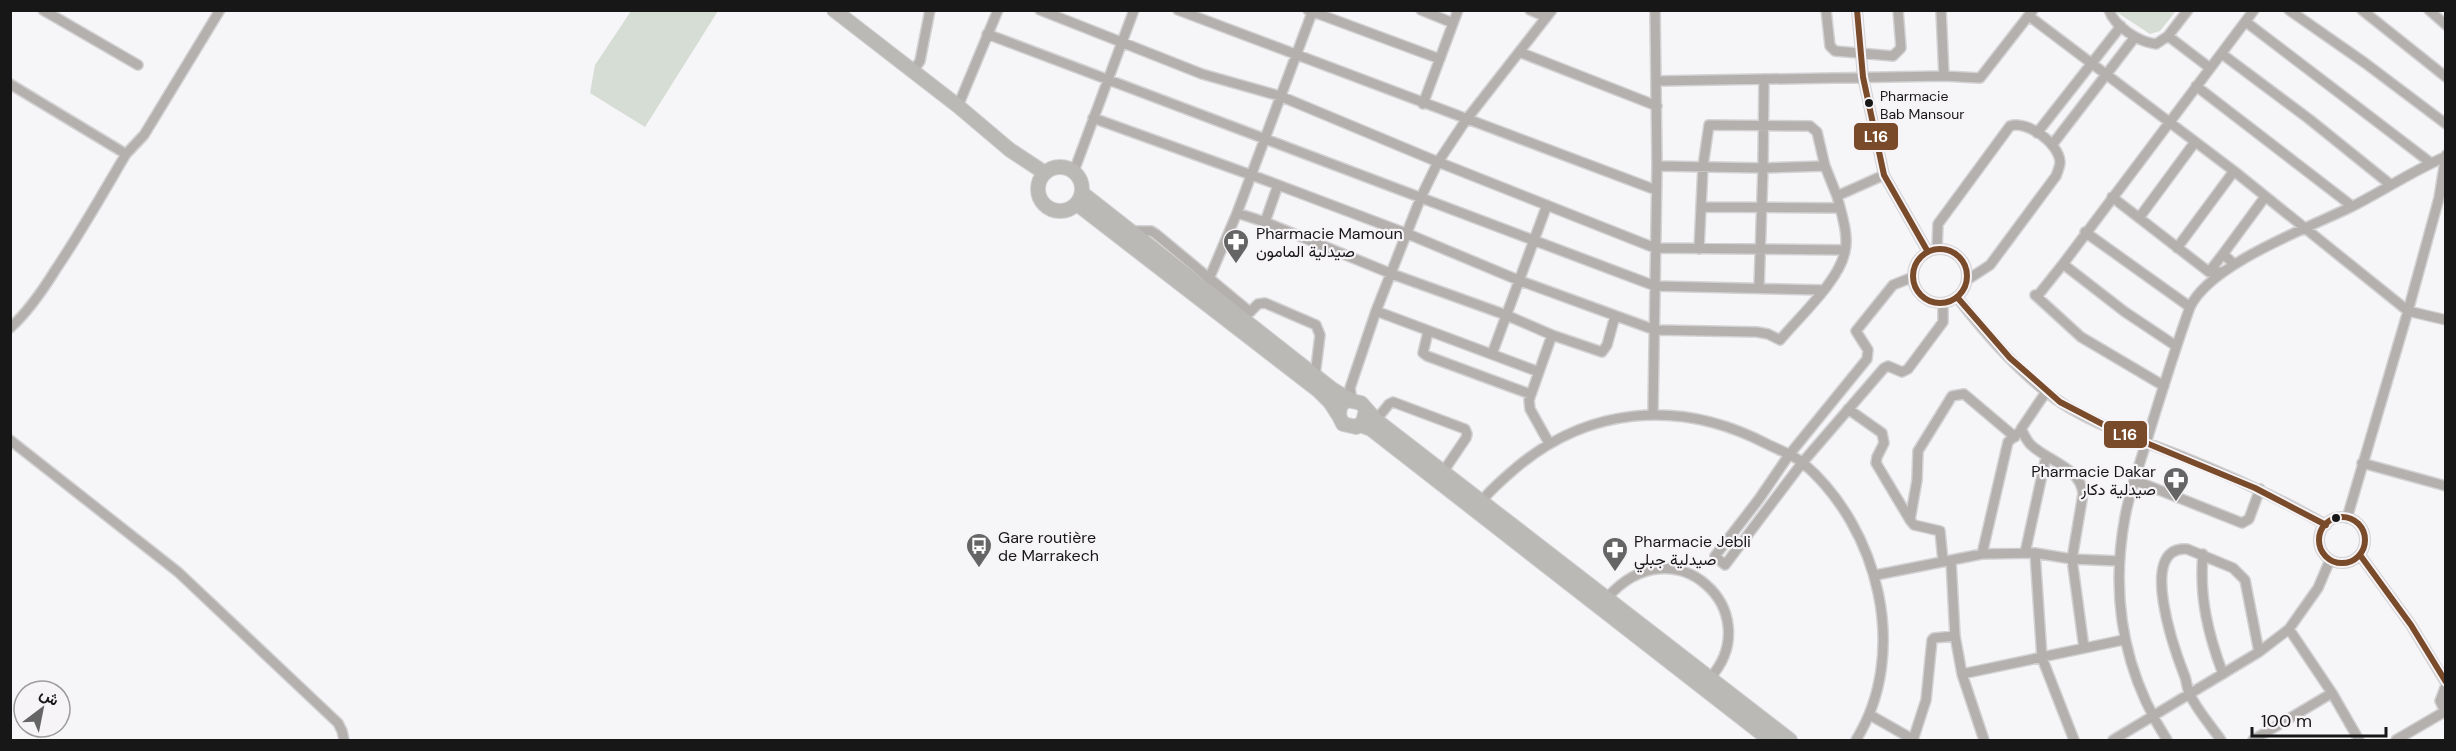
<svg xmlns="http://www.w3.org/2000/svg" width="2456" height="751" font-family="'DM Sans',Vazirmatn,sans-serif">
	<style>
		.green { fill: #d6ddd5 }
		.lines { fill: none; stroke-linecap: round; stroke-linejoin: round }
		.minor-casing { stroke: #d2d1d3; stroke-width: 12 }
		.highway-casing { stroke: #d2d1d3; stroke-width: 16 }
		.minor { stroke: #b3b0ad; stroke-width: 9 }
		.highway { stroke: #bab9b6; stroke-width: 14 }
		.bus-1-casing { stroke: #f7f4f8; stroke-width: 10 }
		.bus-1 { stroke: #7a4b2a; stroke-width: 6 }
		.bus-dot { fill: #181718; stroke: #f7f4f8; stroke-width: 2 }
		.labels { text-anchor: middle; stroke-width: 4.5; stroke-linejoin: round; paint-order: stroke }
		.bus-label { font-size: 14px; fill: #181718; stroke: #f7f4f8; text-anchor: start }
		.poi-label { font-size: 16px; fill: #181718; stroke: #f7f4f8; text-anchor: start }
		.line-badge { stroke: #f7f4f8; stroke-width: 2 }
		.badge-label { font-size: 16px; text-anchor: middle; font-weight: bold; fill: #fff }
	</style>
	<rect width="100%" height="100%" fill="#f6f5f7"/>
	<path class="green" d="M631,11h87l-73,116 -55,-34 5,-28z
		M2115,11v-1l61,1 -16,20 -10,3z"/>
	<g class="lines">
		<defs>
			<path id="minor" d="M43,10l95,55
				M1040,10l162,64 78,22 158,66 217,86 190,2
				M1178,10l478,180
				M1308,10l132,49
				M1421,10l32,13
				M1530,10l16,7
				M1826,10l4,36 5,5 58,5 8,-8 -3,-38
				M1857,10l6,67 21,98 44,77
				M1941,10l3,66
				M2109,10c6,17 30,32 47,34l12,-8 20,-26
				M2289,10l76,53 81,61
				M2362,10l84,67
				M2429,10l17,15
				M2029,16l205,155 174,140 38,9
				M2246,22l185,141
				M987,34l668,252 168,4
				M2168,36l42,32
				M1519,52l138,54
				M2222,54l87,65 82,66
				M913,71l7,-10 10,-51
				M1657,81l287,-5 36,2 53,-68
				M10,84l116,70 18,-19 76,-125
				M2196,86l156,120
				M1423,104l35,-94
				M958,106l40,-96
				M1093,118l172,62 143,54 110,46 137,50 102,2 11,2 12,6c19,-23 60,-60 65,-89 4,-16 -4,-39 -8,-55l47,-21
				M2037,133l84,-107
				M2052,145l83,-108
				M1657,166l106,2 62,-2 12,30
				M1074,171l60,-161
				M2112,197l97,75h12
				M1701,207l139,1
				M1237,213l28,9 127,52 114,41 46,20 -23,65 1,9 19,34
				M2139,218l56,-76
				M1265,222l13,-37
				M1130,231h21l5,3 94,78 8,-8 7,-1 51,22 4,10 -5,41
				M2085,232l105,75
				M2177,248l57,-77
				M1699,249l4,-83 6,-41 101,1 7,6 8,34
				M1937,249l1,-25 72,-98c17,-6 49,17 50,36 0,4 -2,9 -4,14l-66,89 -23,15
				M1913 276a27 27 0 1 1 54 0a27 27 0 1 1-54 0Z
				M2063,264l62,48 51,34
				M2234,264l-11,-10 42,-57
				M2209,272l14,-18
				M1913,277l-20,8 -37,46 12,19 -1,9 -78,96 -30,44 -44,57 10,9 77,-102 82,-95 4,-2 14,6 6,-3 35,-47v-19
				M1202,286l7,-7 28,-66 76,-203
				M1759,288l4,-120 1,-89
				M1957,297c26,34 55,67 88,94 38,31 91,47 136,65 50,20 98,42 145,69
				M1376,311l163,61
				M10,328c19,-17 33,-38 46,-59 25,-37 47,-76 70,-115
				M1428,332l-5,21 4,3 103,38
				M1552,335l50,17 5,-7 8,-29
				M1492,354l55,-149
				M2164,386l-83,-49 -46,-42 4,-1 24,-30 191,-254
				M2046,392l-25,37c3,5 5,11 10,16 17,16 50,23 52,49l-11,65 12,89
				M1352,400l-2,-12 26,-77 45,-114 17,-35 28,-42 86,-110
				M1848,409l34,24 2,10 -7,14 -1,6 34,57
				M1653,413l4,-247 -2,-156
				M1376,420l13,-16 4,-2 72,27 2,5 -1,4 -23,34
				M10,440l168,132 160,151 4,8 2,9
				M2362,463l84,23
				M2134,480l108,43 7,-4 11,-30
				M1481,502c8,-11 19,-20 29,-29 75,-67 169,-75 257,-29 12,6 26,11 36,19 76,65 107,190 53,277
				M2319 540a23 23 0 1 1 46 0a23 23 0 1 1-46 0Z
				M2347,518l61,-207 31,-113 7,-43
				M2025,553l21,-96
				M2035,553l7,105 32,82
				M1982,554l26,-112 10,-9
				M2203,554c-4,43 5,80 20,120
				M2360,555l51,70 35,58
				M1951,560l4,76 7,38 22,66
				M1943,561l-3,-30 -26,-6 -4,-5 7,-40 1,-29 34,-55 12,-2 51,43
				M1876,575l106,-21 53,-1 37,6 47,2
				M1607,598c67,-77 162,14 103,80
				M2289,629l43,64 27,47
				M1962,674l161,-34
				M2446,685l-6,16 6,12
				M1870,715l44,25
				M1913,740l13,-40 6,-60 2,-2 21,-2
				M2113,740l146,-88 30,-23 29,-41 12,-28
				M2167,740c-44,-69 -57,-142 -42,-223 5,-28 16,-56 24,-84 13,-42 26,-84 41,-126 20,-43 118,-79 161,-100 32,-16 61,-36 94,-50
				M2221,740c-10,-14 -23,-29 -31,-45 -3,-6 -3,-12 -5,-18 -9,-23 -49,-132 2,-128l46,19 12,12 14,72
				M2253,740l79,-47
				M2396,740l48,-28"/>
			<path id="highway" d="M834,10l124,96 52,44 35,23
				M1038 189a22 22 0 1 1 44 0a22 22 0 1 1-44 0Z
				M1082,193l250,196 18,11
				M1077,204l242,187 11,11 9,14
				M1366,410l-3,12 -7,5 -13,-3 -4,-8 1,-10 7,-6 14,3 15,17 414,320
				M1360,425l11,4 399,311"/>
		</defs>
		<use href="#minor" class="minor-casing"/>
		<use href="#highway" class="highway-casing"/>
		<use href="#minor" class="minor"/>
		<use href="#highway" class="highway"/>
		<defs>
			<path id="bus-1" d="M1857,10l6,67 21,98 44,77
				M1913 276a27 27 0 1 1 54 0a27 27 0 1 1-54 0Z
				M1957,297l53,61 50,44 50,26 145,60 71,37
				M2319 540a23 23 0 1 1 46 0a23 23 0 1 1-46 0Z
				M2360,555l51,70 35,57"/>
		</defs>
		<use href="#bus-1" class="bus-1-casing"/>
		<use href="#bus-1" class="bus-1"/>
	</g>
	<defs>
		<symbol id="pharmacy-pin" viewBox="-11 -11 22 30"><path d="M0 17L-7.5 6A9.5 9.5 0 1 1 7.5 6Z" fill="#666566" stroke="#f7f4f8"/><path d="M-2-6h4v4h4v4h-4v4h-4v-4h-4v-4h4Z" fill="#fff"/></symbol>
		<symbol id="bus-pin" viewBox="-11 -11 22 30"><path d="M0 17L-7.5 6A9.5 9.5 0 1 1 7.5 6Z" fill="#666566" stroke="#f7f4f8"/><path d="M-5-6H5V4H4V6H2V4H-2V6H-4V4H-5ZM-3.5-4V0h7V-4ZM-3.5 1.2v1.5H-2V1.2ZM2 1.2v1.5H3.5V1.2Z" fill="#fff"/></symbol>
	</defs>
	<g fill-rule="evenodd">
		<use href="#pharmacy-pin" x="1221" y="227" width="30" height="40"/>
		<use href="#pharmacy-pin" x="2161" y="465" width="30" height="40"/>
		<use href="#bus-pin" x="964" y="531" width="30" height="40"/>
		<use href="#pharmacy-pin" x="1600" y="535" width="30" height="40"/>
	</g>
	<g class="bus-dot">
		<circle cx="1869" cy="103" r="5"/>
		<circle cx="2336" cy="518" r="5"/>
	</g>
	<g class="labels">
		<g class="bus-label">
			<text x="1880" y="101">Pharmacie<tspan x="1880" dy="18">Bab Mansour</tspan></text>
		</g>
		<g class="poi-label">
			<text x="1256" y="239">Pharmacie Mamoun<tspan x="1256" dy="18">صيدلية المامون</tspan></text>
			<text x="2156" y="477" text-anchor="end">Pharmacie Dakar<tspan x="2156" dy="18">صيدلية دكار</tspan></text>
			<text x="998" y="543">Gare routière<tspan x="998" dy="18">de Marrakech</tspan></text>
			<text x="1634" y="547">Pharmacie Jebli<tspan x="1634" dy="18">صيدلية جبلي</tspan></text>
		</g>
	</g>
	<g class="line-badge">
		<rect x="1853" y="122" width="46" height="29" rx="6" fill="#7a4b2a"/>
		<rect x="2103" y="420" width="45" height="29" rx="6" fill="#7a4b2a"/>
	</g>
	<g class="badge-label">
		<text x="1876" y="142">L16</text>
		<text x="2125" y="440">L16</text>
	</g>
	<rect width="2456" height="751" fill="none" stroke="#181718" stroke-width="24"/>
	<g transform="translate(42 709) rotate(32)"><circle r="28" fill="#f7f4f8" stroke="#9e9c9e" stroke-width="1.5"/>
	<path d="M0-4.5L10 22L0 15L-10 22Z" fill="#666566"/>
	<text y="-9" font-size="16" font-weight="bold" text-anchor="middle" fill="#181718">ش</text>
	</g>
	<path d="M2252 727v9h134v-9" fill="none" stroke="#181718" stroke-width="3"/>
	<text x="2261" y="727" font-size="18" fill="#181718" stroke="#f7f4f8" stroke-width="4.5" paint-order="stroke">100 m</text>
</svg>
